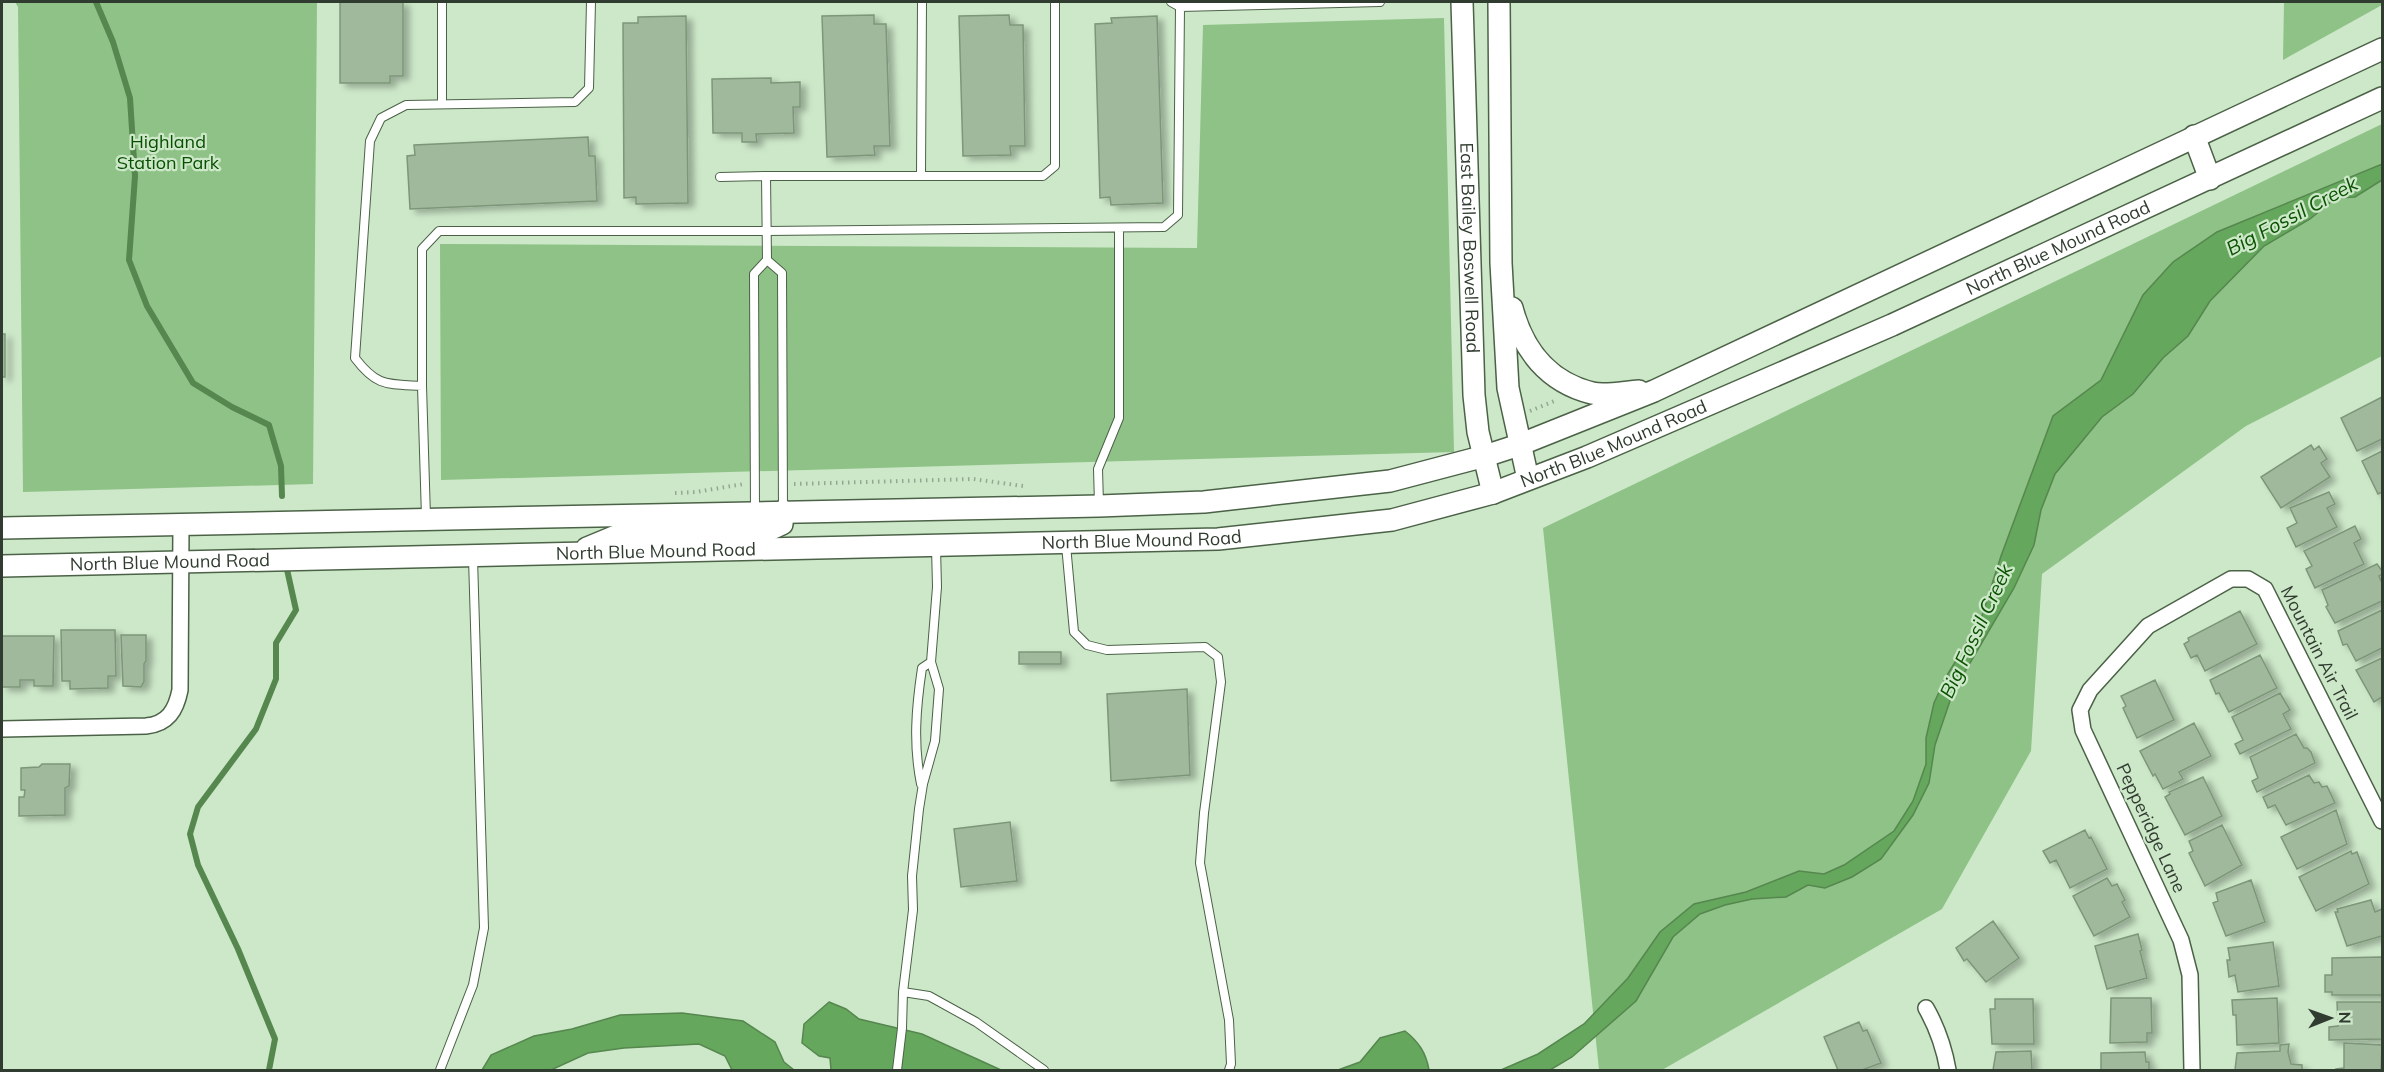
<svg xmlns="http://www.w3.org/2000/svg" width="2384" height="1072" font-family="Mulish,sans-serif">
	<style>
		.green { fill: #8ec286 }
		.water { fill: #65a75c; stroke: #55874f; stroke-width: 1.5 }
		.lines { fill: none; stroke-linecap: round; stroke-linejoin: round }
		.stream { stroke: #55874f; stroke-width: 6 }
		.building { fill: #a0b99c; stroke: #7d9679; stroke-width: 1.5; filter: url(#shadow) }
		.service-casing { stroke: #4b6247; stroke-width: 10 }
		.minor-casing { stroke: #4b6247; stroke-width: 18 }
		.secondary-casing { stroke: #4b6247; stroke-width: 24 }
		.path { stroke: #93a890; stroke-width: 4; stroke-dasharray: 1.5 4.5; stroke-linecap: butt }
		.service { stroke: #fff; stroke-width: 8 }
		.minor { stroke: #fff; stroke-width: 15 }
		.secondary { stroke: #fff; stroke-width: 21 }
		.labels { text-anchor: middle; stroke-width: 4.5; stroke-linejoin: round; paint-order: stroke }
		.park-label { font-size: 18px; fill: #085000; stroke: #cde8c9 }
		.street-label { font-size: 18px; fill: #313c30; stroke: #cde8c9 }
		.water-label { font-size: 20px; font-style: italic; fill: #0a5201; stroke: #cde8c9 }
	</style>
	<defs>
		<filter id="shadow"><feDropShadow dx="6" dy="4" stdDeviation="3" flood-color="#0004"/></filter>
	</defs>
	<rect width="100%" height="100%" fill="#cde8c9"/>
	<path class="green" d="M15,2h302l-4,482 -290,8 -5,-485z
		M2284,2h98v3l-99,55z
		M1444,18l10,434 -1013,28 -1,-236 757,4 6,-223z
		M2382,124v232l-136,70 -204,148 -11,177 -89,158 -280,161h-63l-56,-542z"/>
	<path class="water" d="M2382,164v16l-27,17 -19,1 -26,21 -46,27 -54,55 -22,35 -25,22 -30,36 -31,23 -47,57 -14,36 -7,35 -20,43 -61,104 -18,53 -6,38 -16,32 -32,44 -29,18 -27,11 -17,-3 -22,12 -34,2 -27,6 -25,9 -27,23 -37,64 -64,56 -22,13h-49l37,-16 46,-30 44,-46 32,-46 34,-28 52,-12 53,-21 25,3 20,-9 50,-34 19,-30 13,-37v-26l8,-35 13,-28 33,-53 21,-66 52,-140 48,-36 42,-85 30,-33 44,-30z
		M829,1002l17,7 13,10 63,15 79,36h-170l-1,-12 -11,-2 -17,-13 2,-19z
		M682,1013l61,8 32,21 9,20 10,8h-62l-7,-14 -26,-12 -75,4 -36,5 -37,17h-69l9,-15 43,-19 38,-7 48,-14z
		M1405,1031c14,11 21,22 24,39h-91l22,-8 20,-24z"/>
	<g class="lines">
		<path class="stream" d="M96,2l17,40 17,56 5,78 -6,84 18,46 46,77 39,24 37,18 12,41 1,30
			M269,1070l6,-31 -37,-90 -40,-84 -8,-31 8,-27 58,-78 20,-50v-36l20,-33 -10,-45"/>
	</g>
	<path class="building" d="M340,2h63v74h-13v7h-50z
		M874,15v9h12l4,122h-16l1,9 -48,2 -5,-141z
		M1009,15l1,10h13l2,121h-15l1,9 -48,1 -4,-140z
		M686,16l2,187 -52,1v-7l-12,1 -1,-175h15v-6z
		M1157,16l6,187 -52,2 -1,-8 -10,1 -5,-174 17,-1 -1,-5z
		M771,78v5l29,-1v25h-7l1,26 -38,1 1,8h-15v-9h-29l-1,-54z
		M588,137l1,19h6l2,45 -187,8 -3,-53 8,-1 -1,-10z
		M2,334h3v43h-3z
		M2382,397v42l-25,12 -16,-33z
		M2311,445l3,5 5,-4 8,13 -6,4 9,14 -49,31 -20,-31z
		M2382,451v41l-4,2 -16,-33z
		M2329,492l6,12 -8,4 10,19 -41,20 -9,-19 10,-5 -7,-15z
		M2355,526l6,13 -7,4 10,21 -49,24 -9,-19 6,-3 -8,-15z
		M2377,564l5,7v3l-3,2 3,7v18l-47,22 -9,-16 2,-2 -6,-15z
		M2382,610v38l-26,13 -9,-17 -4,1 -5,-14z
		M2240,611l17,33 -52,27 -8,-16 -6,3 -7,-14 5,-3 -1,-3z
		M61,630h54l1,46h-8v12l-38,1v-8h-8z
		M121,635h25v26l-2,3v18l-3,5 -18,-1z
		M2,636h52l-1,50h-19v-6h-14v7h-18z
		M1019,652h42v12h-42z
		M2260,655l17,33 -48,24 -10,-19 -3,1 -6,-14z
		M2382,658v39l-8,5 -18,-32z
		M2155,680l19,40 -37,18 -14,-30 3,-2 -5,-10z
		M1187,689l3,86 -79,6 -4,-87z
		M2280,693l10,17 -7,4 8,15 -51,25 -5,-10 8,-4 -11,-23z
		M2194,723l17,33 -32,16 4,7 -20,10 -8,-15 -2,2 -13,-25z
		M2296,734l8,14h3l4,4 4,11 -58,29 -5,-11 6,-3 -8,-21z
		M42,764h28l-1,22 -4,2v27l-46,1v-19h5l1,-7h-4v-22l18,-1z
		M2309,775l5,8 5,-1 3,5 5,-1 8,17 -49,22 -11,-20 -7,3 -5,-11z
		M2203,777l19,39 -37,19 -20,-38 5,-3 -1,-2z
		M2336,810l11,34 -50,25 -16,-32z
		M1010,822l7,59 -56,6 -7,-58z
		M2222,825l20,40 -37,21 -16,-33 4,-2 -4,-10z
		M2085,830l4,8 2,-1 16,32 -37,19 -14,-28 -6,3 -7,-12z
		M2351,851l1,3 5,-2 12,32 -53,27 -17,-34z
		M2107,878l5,8 5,-2 8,16 -3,2 8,15 -36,19 -21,-40z
		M2251,880l14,42 -39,14 -13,-33 5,-2 -2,-8z
		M2371,900l4,12 7,-3v27l-35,10 -12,-34h3l-1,-3z
		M1993,921l26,37 -33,24 -19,-23 -3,2 -8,-13z
		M2138,934l4,16 -2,1 7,27 -40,11 -12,-43z
		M2273,942l6,44 -41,6 -3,-17 -6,2 -2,-17h3l-2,-12z
		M2382,957v38h-50v-3h-7v-17h7v-17z
		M2111,998h40l1,35h-5v9l-37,1z
		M2277,998l2,45 -42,2 -1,-30h-3l-1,-15z
		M1995,999h38l1,45h-42l-2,-35h5z
		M2337,1002h45v37l-53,1v-13l9,-1z
		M1859,1022l4,9 4,-1 14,33 -19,7h-24l-14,-33z
		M2344,1043l38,2 -1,25h-45v-1l8,-1z
		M2289,1044l-1,8 3,12 11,1v5h-69h2l2,-17 43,-2v-6z
		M2031,1051l1,19h-39l3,-18z
		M2145,1052l1,10h3v8h-48v-17z"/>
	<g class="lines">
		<defs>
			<path id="service" d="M1171,2l9,5
				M442,104v-102
				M921,175l1,-173
				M720,177l46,-1
				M767,260l15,13 1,237
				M422,386c-35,-2 -45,1 -67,-28l15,-217 11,-23 25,-13 169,-3 14,-14 2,-86
				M1099,504l-1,-35 21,-51v-190
				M755,510l-1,-236 13,-14 -1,-84h277l12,-10v-164
				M426,517l-4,-131v-137l17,-18h328l397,-4 14,-12 2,-208 200,-5
				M1066,545l8,87 13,13 20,5 98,-3 13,10 3,25 -17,131 -4,50 29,157 2,44 -2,6
				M936,547l1,40 -6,75 8,27 -4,52 -12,43 -4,25 -7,67 1,34 -10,82 26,4 47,26 68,48
				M921,784c-8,-40 -5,-76 1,-116l9,-6
				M440,1070l33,-85 11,-57 -11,-370
				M897,1070l5,-42 1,-36"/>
			<path id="minor" d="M2,729l144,-3c22,-2 30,-16 34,-36l1,-165
				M1926,1008c12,21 18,39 22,62
				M2192,1070l-2,-95 -9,-35 -98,-210 -3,-20 10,-20 58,-64 83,-47h17l17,10 117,232"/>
			<g id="secondary">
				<path id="s1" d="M1462,2l12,393 4,37 15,61"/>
				<path d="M1499,2l2,261 7,125 20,91"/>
				<path d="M2194,136l16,43"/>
				<path d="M1512,308c11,42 36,74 80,85 13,3 32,-1 47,-2"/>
				<path d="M2,528l1097,-22 105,-4 186,-21 95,-25 34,-11 135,-54 728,-342"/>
				<path d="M587,548l29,-12 151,-5 15,-7 1,-13"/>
				<path id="s2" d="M2,566l1216,-27 174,-19 101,-27 94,-36 305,-132 490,-227"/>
			</g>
		</defs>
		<use href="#service" class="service-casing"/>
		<use href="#minor" class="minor-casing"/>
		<use href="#secondary" class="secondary-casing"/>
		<path class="path" d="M1530,411l27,-11
			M794,484l179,-5 50,7
			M675,493l21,-1 48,-8"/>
		<use href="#service" class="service"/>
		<use href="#minor" class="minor"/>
		<use href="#secondary" class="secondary"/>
	</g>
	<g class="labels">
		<g class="park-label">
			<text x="168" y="148">Highland<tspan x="168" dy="21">Station Park</tspan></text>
		</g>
		<g class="street-label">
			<text dy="6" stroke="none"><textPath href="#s1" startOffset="246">East Bailey Boswell Road</textPath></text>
			<text dy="6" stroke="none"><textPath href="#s2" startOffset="2112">North Blue Mound Road</textPath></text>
			<text dy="6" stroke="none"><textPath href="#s2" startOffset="1626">North Blue Mound Road</textPath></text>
			<text dy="6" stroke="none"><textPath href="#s2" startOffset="1140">North Blue Mound Road</textPath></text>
			<text dy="6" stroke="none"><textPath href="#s2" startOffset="654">North Blue Mound Road</textPath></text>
			<text dy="6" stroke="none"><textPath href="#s2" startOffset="168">North Blue Mound Road</textPath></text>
			<text transform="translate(2319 653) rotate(63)" y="6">Mountain Air Trail</text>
			<text transform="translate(2151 828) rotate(65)" y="6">Pepperidge Lane</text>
		</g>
		<g class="water-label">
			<text transform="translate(2292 216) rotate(-28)" y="7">Big Fossil Creek</text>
			<text transform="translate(1976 631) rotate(-65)" y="7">Big Fossil Creek</text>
		</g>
	</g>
	<rect width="2384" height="1072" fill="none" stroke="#313c30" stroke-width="6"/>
	<g transform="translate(2330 1018) rotate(89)" stroke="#cde8c9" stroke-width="4.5" paint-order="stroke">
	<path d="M0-4.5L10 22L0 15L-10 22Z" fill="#313c30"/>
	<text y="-9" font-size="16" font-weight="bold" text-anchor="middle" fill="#313c30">N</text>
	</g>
</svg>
